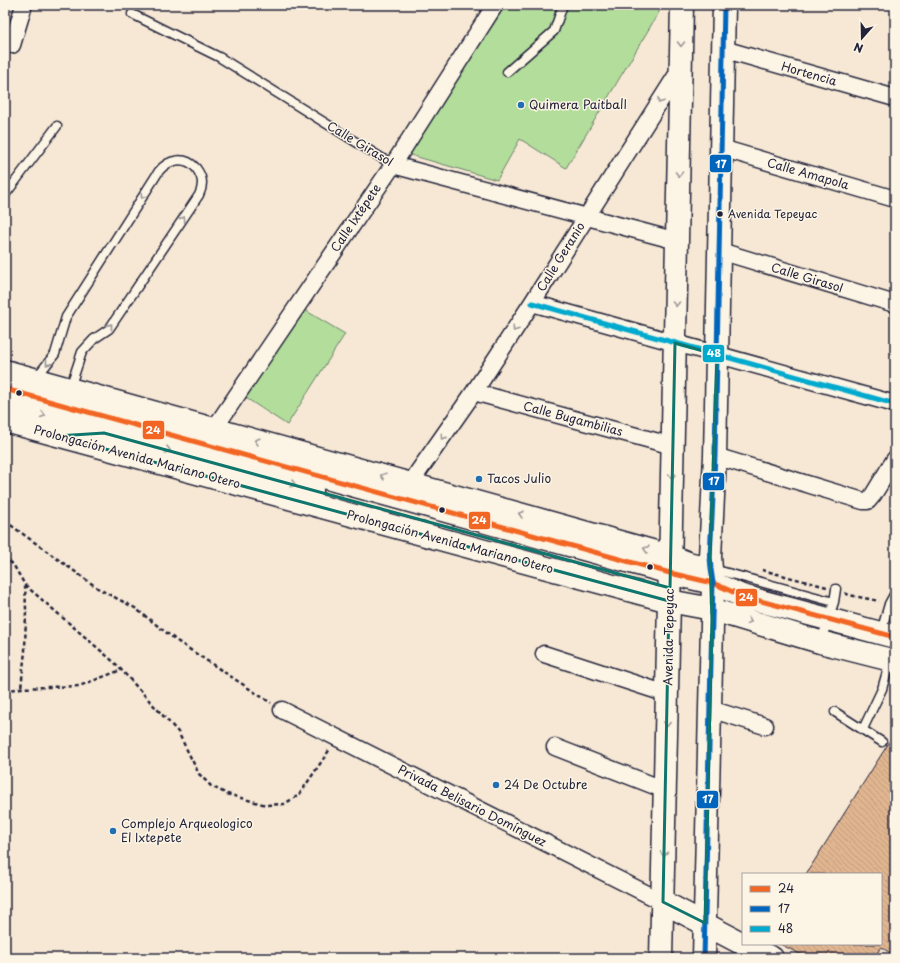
<svg xmlns="http://www.w3.org/2000/svg" width="900" height="963" font-family="'Playpen Sans',sans-serif">
	<style>
		.park { fill: #b3dd9b; stroke: #6a806b }
		.building { fill: url(#building-back-hatch); stroke: #22223b }
		.lines { fill: none; stroke-linecap: round; stroke-linejoin: round }
		.lane-casing { stroke: #22223b; stroke-width: 11 }
		.street-casing { stroke: #22223b; stroke-width: 19 }
		.secondary-casing { stroke: #22223b; stroke-width: 25 }
		.primary-casing { stroke: #22223b; stroke-width: 25 }
		.path { stroke: #22223b; stroke-width: 2.5; stroke-dasharray: 4 3; stroke-linecap: butt }
		.lane { stroke: #fcf5e5; stroke-width: 8 }
		.street { stroke: #fcf5e5; stroke-width: 16 }
		.secondary { stroke: #fcf5e5; stroke-width: 22 }
		.primary { stroke: #fcf5e5; stroke-width: 22 }
		.bus-1-casing { stroke: #fcf5e5; stroke-width: 8 }
		.bus-2-casing { stroke: #fcf5e5; stroke-width: 8 }
		.bus-3-casing { stroke: #fcf5e5; stroke-width: 8 }
		.bus-1 { stroke: #f26522; stroke-width: 5 }
		.bus-2 { stroke: #0065bd; stroke-width: 5 }
		.bus-3 { stroke: #00a9ce; stroke-width: 5 }
		.oneway { stroke: #9a9698 }
		.marked { fill: none; stroke: #0f766e; stroke-width: 3; stroke-linejoin: round }
		.poi-dot { fill: #1f6fb2; stroke: #fcf5e5; stroke-width: 1.5 }
		.bus-dot { fill: #22223b; stroke: #fcf5e5; stroke-width: 1.5 }
		.labels { text-anchor: middle; stroke-width: 3; stroke-linejoin: round; paint-order: stroke }
		.bus-label { font-size: 11px; fill: #22223b; stroke: #fcf5e5; text-anchor: start }
		.street-label { font-size: 12px; fill: #22223b; stroke: #fcf5e5 }
		.poi-label { font-size: 12px; fill: #22223b; stroke: #fcf5e5; text-anchor: start }
		.line-badge { stroke: #fcf5e5; stroke-width: 1.5 }
		.badge-label { font-size: 11px; text-anchor: middle; font-weight: bold; fill: #fff }
	</style>
	<defs>
		<pattern id="building-back-hatch" width="6" height="6" patternUnits="userSpaceOnUse"><rect width="6" height="6" fill="#e0b590"/><path d="M-1 5l2 2M0 0l6 6M5-1l2 2" fill="none" stroke="#c09b7d"/></pattern>
	</defs>
	<rect width="100%" height="100%" fill="#f6e8d4"/>
	<filter id="ink" filterUnits="userSpaceOnUse"><feTurbulence type="fractalNoise" baseFrequency=".025" numOctaves="2"/><feDisplacementMap in="SourceGraphic" scale="8" xChannelSelector="R" yChannelSelector="G"/><feConvolveMatrix kernelMatrix="1 2 1 2 8 2 1 2 1" color-interpolation-filters="sRGB"/></filter>
	<g filter="url(#ink)">
		<path class="park" d="M506,5h153v7l-93,156 -46,-29 -23,41 -90,-26z
			M303,309l42,25 -58,91 -41,-27z"/>
		<path class="building" d="M895,733v223l-14,-9 -7,11h-66l-28,-14h101v-70h-75z"/>
		<g class="lines">
			<defs>
				<path id="lane" d="M132,14l87,43 174,108
					M507,72l47,-41 9,-26
					M5,195l52,-69
					M35,377l4,-3 16,-20 11,-37 93,-146c10,-12 26,-15 37,-3 3,4 6,9 6,15 0,4 -1,8 -3,12l-90,134 -15,10 -12,13 -12,36
					M713,569l121,33
					M881,632l8,-28 6,-11
					M821,641l13,-39 2,-13
					M835,712l47,30
					M863,729l19,-40 8,-28"/>
				<path id="street" d="M12,45l12,-40
					M723,49l172,49
					M721,148l174,51
					M393,165l284,76
					M720,251l175,53
					M532,303l363,101
					M474,392l199,54
					M214,429l179,-264 102,-160
					M715,456l148,45h5l5,-6 22,-36
					M411,484l7,-12 56,-80 58,-89 149,-235
					M544,654l123,40
					M710,709l55,17
					M282,710l381,192
					M555,747l110,43"/>
				<path id="secondary" d="M724,5l-9,451 -5,101 1,12 2,14 29,13 153,41
					M5,371l665,185 18,7 23,6
					M5,421l664,180 43,8 18,6 90,27 75,19
					M670,570l12,-565
					M663,902l80,42
					M744,944l28,14"/>
				<path id="primary" d="M5,389l665,184 43,10 -9,375
					M70,389l28,20
					M5,405l307,85
					M661,958l8,-357 1,-28"/>
			</defs>
			<use href="#lane" class="lane-casing"/>
			<use href="#street" class="street-casing"/>
			<use href="#secondary" class="secondary-casing"/>
			<use href="#primary" class="primary-casing"/>
			<path class="path" d="M5,521l94,68 36,19 42,33 94,62
				M5,556l9,10 11,19 1,24 -1,42 -4,37
				M762,570l65,17
				M25,585l90,78 63,69 21,42 12,12 16,8 39,11 18,-1 15,-9 31,-46
				M845,593l4,2 30,6
				M5,691l16,-3 58,-2 42,-16"/>
			<use href="#lane" class="lane"/>
			<use href="#street" class="street"/>
			<use href="#secondary" class="secondary"/>
			<use href="#primary" class="primary"/>
			<defs>
				<path id="bus-1" d="M5,389l665,184 43,10 29,13 153,41"/>
				<path id="bus-2" d="M704,958l8,-339 1,-36 -2,-14 -1,-12 5,-101 9,-451"/>
				<path id="bus-3" d="M532,303l363,101"/>
			</defs>
			<use href="#bus-1" class="bus-1-casing"/>
			<use href="#bus-2" class="bus-2-casing"/>
			<use href="#bus-3" class="bus-3-casing"/>
			<use href="#bus-1" class="bus-1"/>
			<use href="#bus-2" class="bus-2"/>
			<use href="#bus-3" class="bus-3"/>
		</g>
		<defs><path id="oneway-chevron" d="M-2-3.5L2.5 0L-2 3.5" fill="none" stroke-width="1.6" stroke-linecap="round" stroke-linejoin="round"/></defs>
		<g class="oneway">
			<use href="#oneway-chevron" transform="translate(681 44) rotate(91)"/>
			<use href="#oneway-chevron" transform="translate(660 101) rotate(122)"/>
			<use href="#oneway-chevron" transform="translate(679 174) rotate(91)"/>
			<use href="#oneway-chevron" transform="translate(143 196) rotate(123)"/>
			<use href="#oneway-chevron" transform="translate(183 219) rotate(-56)"/>
			<use href="#oneway-chevron" transform="translate(676 304) rotate(91)"/>
			<use href="#oneway-chevron" transform="translate(110 326) rotate(-51)"/>
			<use href="#oneway-chevron" transform="translate(515 329) rotate(123)"/>
			<use href="#oneway-chevron" transform="translate(48 363) rotate(128)"/>
			<use href="#oneway-chevron" transform="translate(43 415) rotate(16)"/>
			<use href="#oneway-chevron" transform="translate(443 437) rotate(125)"/>
			<use href="#oneway-chevron" transform="translate(257 441) rotate(-164)"/>
			<use href="#oneway-chevron" transform="translate(168 450) rotate(15)"/>
			<use href="#oneway-chevron" transform="translate(383 476) rotate(-164)"/>
			<use href="#oneway-chevron" transform="translate(672 476) rotate(91)"/>
			<use href="#oneway-chevron" transform="translate(293 484) rotate(15)"/>
			<use href="#oneway-chevron" transform="translate(521 514) rotate(-164)"/>
			<use href="#oneway-chevron" transform="translate(646 549) rotate(-164)"/>
			<use href="#oneway-chevron" transform="translate(749 621) rotate(16)"/>
			<use href="#oneway-chevron" transform="translate(667 724) rotate(91)"/>
			<use href="#oneway-chevron" transform="translate(664 854) rotate(91)"/>
		</g>
	</g>
	<path class="marked" d="M675,343l42,12 -7,202 2,62 -7,304 -42,-21 6,-301 -612,-165 47,-3 566,155z"/>
	<g class="poi-dot">
		<circle cx="521" cy="105" r="4"/>
		<circle cx="479" cy="479" r="4"/>
		<circle cx="496" cy="785" r="4"/>
		<circle cx="113" cy="831" r="4"/>
	</g>
	<g class="bus-dot">
		<circle cx="720" cy="214" r="3.5"/>
		<circle cx="19" cy="393" r="3.5"/>
		<circle cx="442" cy="510" r="3.5"/>
		<circle cx="650" cy="567" r="3.5"/>
	</g>
	<g class="labels">
		<g class="bus-label">
			<text x="728" y="218">Avenida Tepeyac</text>
		</g>
		<g class="street-label">
			<text transform="translate(809 74) rotate(16)" y="4">Hortencia</text>
			<text transform="translate(360 144) rotate(31)" y="4">Calle Girasol</text>
			<text transform="translate(808 174) rotate(16)" y="4">Calle Amapola</text>
			<text transform="translate(356 218) rotate(-56)" y="4">Calle Ixtépete</text>
			<text transform="translate(561 257) rotate(-58)" y="4">Calle Geranio</text>
			<text transform="translate(807 278) rotate(17)" y="4">Calle Girasol</text>
			<text transform="translate(573 419) rotate(15)" y="4">Calle Bugambilias</text>
			<text transform="translate(137 457) rotate(15)" y="4">Prolongación Avenida Mariano Otero</text>
			<text transform="translate(450 542) rotate(15)" y="4">Prolongación Avenida Mariano Otero</text>
			<text transform="translate(669 637) rotate(-89)" y="4">Avenida Tepeyac</text>
			<text transform="translate(472 806) rotate(27)" y="4">Privada Belisario Domínguez</text>
		</g>
		<g class="poi-label">
			<text x="529" y="109">Quimera Paitball</text>
			<text x="487" y="483">Tacos Julio</text>
			<text x="504" y="789">24 De Octubre</text>
			<text x="121" y="828">Complejo Arqueologico<tspan x="121" dy="14">El Ixtepete</tspan></text>
		</g>
	</g>
	<g class="line-badge">
		<rect x="709" y="154" width="23" height="19" rx="4" fill="#0065bd"/>
		<rect x="702" y="344" width="23" height="19" rx="4" fill="#00a9ce"/>
		<rect x="142" y="420" width="23" height="20" rx="4" fill="#f26522"/>
		<rect x="702" y="472" width="23" height="19" rx="4" fill="#0065bd"/>
		<rect x="468" y="511" width="23" height="19" rx="4" fill="#f26522"/>
		<rect x="735" y="588" width="23" height="19" rx="4" fill="#f26522"/>
		<rect x="696" y="790" width="23" height="19" rx="4" fill="#0065bd"/>
	</g>
	<g class="badge-label">
		<text x="721" y="168">17</text>
		<text x="714" y="357">48</text>
		<text x="153" y="434">24</text>
		<text x="714" y="485">17</text>
		<text x="479" y="524">24</text>
		<text x="746" y="601">24</text>
		<text x="708" y="803">17</text>
	</g>
	<rect width="900" height="963" fill="none" stroke="#fcf5e5" stroke-width="20"/>
	<rect x="10" y="10" width="880" height="943" fill="none" stroke="#22223b" stroke-width="1.5" filter="url(#ink)"/>
	<rect x="742" y="873" width="140" height="72" fill="#fcf5e5" stroke="#a5a1a1"/>
	<rect x="750" y="886" width="20" height="6" fill="#f26522" stroke="#a5a1a1"/>
	<text x="778" y="893" font-size="12" fill="#22223b">24</text>
	<rect x="750" y="906" width="20" height="6" fill="#0065bd" stroke="#a5a1a1"/>
	<text x="778" y="913" font-size="12" fill="#22223b">17</text>
	<rect x="750" y="926" width="20" height="6" fill="#00a9ce" stroke="#a5a1a1"/>
	<text x="778" y="933" font-size="12" fill="#22223b">48</text>
	<g transform="translate(862 38) rotate(200)" stroke="#fcf5e5" stroke-width="3" paint-order="stroke">
	<path d="M0-3L7 15L0 10L-7 15Z" fill="#22223b"/>
	<text y="-6" font-size="11" font-weight="bold" text-anchor="middle" fill="#22223b">N</text>
	</g>
</svg>
